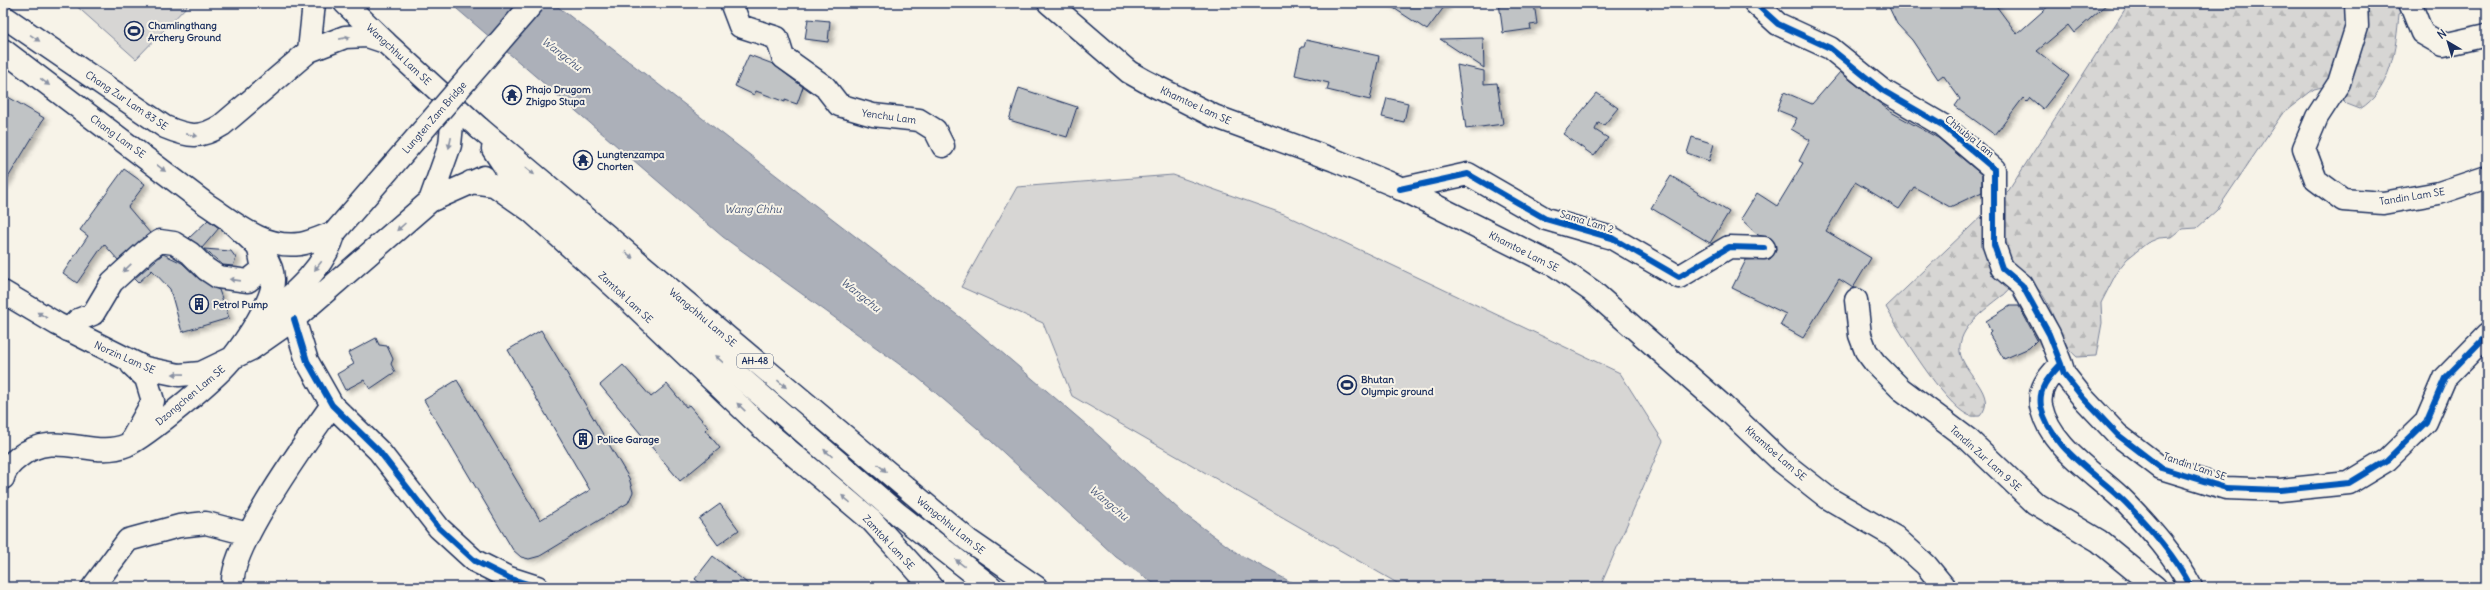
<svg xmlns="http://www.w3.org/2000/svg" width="2490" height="590" font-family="Delius,sans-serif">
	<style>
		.built { fill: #e6e5de }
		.grass { fill: #d7d6d4; stroke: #798299 }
		.forest { fill: url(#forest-firs); stroke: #798299 }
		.water { fill: #acb0b9; stroke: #727c95 }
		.building { fill: #c0c3c5; stroke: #1b2f5e; filter: url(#shadow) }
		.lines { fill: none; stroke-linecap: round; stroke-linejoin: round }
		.minor-casing { stroke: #1b2f5e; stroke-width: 25 }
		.major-casing { stroke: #1b2f5e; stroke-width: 25 }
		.highway-casing { stroke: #1b2f5e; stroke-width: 25 }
		.minor { stroke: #f7f3e8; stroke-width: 22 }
		.major { stroke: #f7f3e8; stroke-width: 22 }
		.highway { stroke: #f7f3e8; stroke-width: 22 }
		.major-bridge-casing { stroke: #1b2f5e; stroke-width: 25; stroke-linecap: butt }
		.major-bridge { stroke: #f7f3e8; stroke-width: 22 }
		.cycleway-casing { stroke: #f7f3e8; stroke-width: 8 }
		.cycleway { stroke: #0057b8; stroke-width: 6 }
		.oneway { fill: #8991a3 }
		.labels { text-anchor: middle; stroke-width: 4; stroke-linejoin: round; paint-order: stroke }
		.shield { fill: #f7f3e8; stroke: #5d6a87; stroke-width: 1 }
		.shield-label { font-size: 9px; font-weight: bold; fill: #1b2f5e }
		.poi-label { font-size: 10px; font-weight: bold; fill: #1b2f5e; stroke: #f7f3e8; text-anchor: start }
		.street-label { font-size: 10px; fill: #1b2f5e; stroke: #f7f3e8 }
		.water-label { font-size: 11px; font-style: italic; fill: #465679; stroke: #f7f3e8 }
	</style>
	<defs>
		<pattern id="forest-firs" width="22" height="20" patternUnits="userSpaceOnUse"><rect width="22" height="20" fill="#d7d6d4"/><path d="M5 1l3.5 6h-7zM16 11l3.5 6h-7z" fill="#b8b8b8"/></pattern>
		<filter id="shadow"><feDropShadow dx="4.5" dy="2.5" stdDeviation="2" flood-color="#0004"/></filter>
	</defs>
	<rect width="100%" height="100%" fill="#f7f3e8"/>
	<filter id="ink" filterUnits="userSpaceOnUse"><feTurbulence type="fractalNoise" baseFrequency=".025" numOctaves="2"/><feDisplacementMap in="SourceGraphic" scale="8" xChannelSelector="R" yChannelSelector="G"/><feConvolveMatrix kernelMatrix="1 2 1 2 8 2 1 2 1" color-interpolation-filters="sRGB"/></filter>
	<g filter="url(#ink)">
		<path class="built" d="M1253,3h63l-30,5z"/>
		<path class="grass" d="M73,3h117l-54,56z
			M1173,175l111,39 336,159 43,68 -63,146h-196l-332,-191 -29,-73 -82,-36 56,-100z"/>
		<path class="forest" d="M2129,3h290l-20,11c-3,34 -8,76 -39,95l-13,-5 -8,-8v-13l-25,6 -32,25 -65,96 -20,18 -15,1 -10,8 -13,1 -12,5 -20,16 -9,11 -17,33 1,20 -6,33 -19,1c-22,-18 -21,-49 -40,-69 -8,1 -20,0 -28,2 -2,1 -4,5 -7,6 -16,13 -45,32 -42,56 3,21 39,43 20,64 -5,0 -8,1 -12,-1 -24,-11 -69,-84 -82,-108l123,-117z"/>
		<path class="water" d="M450,3h103l412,318 123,105 96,88 53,39 63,34h-141l-3,-2 -40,-28 -139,-129 -60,-51 -194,-140z"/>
		<path class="building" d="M1386,3h61l-20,27z
			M1499,3h35l3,21 -7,1 1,4 -28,4z
			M1887,3h107l23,31 35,-31h56l-34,30 -6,-8 -31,26 32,25 -26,33 -13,-11 -3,4 -4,-4 -28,37 -40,-29 5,-7 -17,-24 -5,4 -26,-39 -15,-16z
			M808,19l22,2 -2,21 -23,-3z
			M1483,38l1,30 -44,-29z
			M1306,40l73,16 -9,44 -43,-10 2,-7 -34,-8 6,-28h3z
			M749,55l24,9 30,23 -6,17 -12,-4v2l-29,-11 -2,4 -19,-9z
			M1457,65l27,6v13l13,-1 6,41 -37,5z
			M1840,72l51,40 47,26 44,37v17l-32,15 -36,-20 -15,22 -44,-27 -29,49 45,27 -18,30 -14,-9 -36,59 -23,-13 6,-11 -54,-26 14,-28 24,-1 6,-10 -5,-11 -13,-3 -17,-16 16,-26 20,13 26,-43 -4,-2 11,-21 -19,-11 6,-11 -20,-8 7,-18 28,12z
			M1019,88l58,19 -10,30 -58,-17z
			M1597,93l21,15 -14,17 -6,-2 -3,7 13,8 -14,18 -31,-22z
			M3,94l41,24 -41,68z
			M1387,98l21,5 -4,19 -22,-5z
			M1692,137l22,7 -5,17 -22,-8z
			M124,169l21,15 -17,23 22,26 -32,27 -14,-16 -27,39 -14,-10 25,-37 -8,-6z
			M1671,176l58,36 -19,31 -59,-35z
			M208,220l11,8 -17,20 -13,-10z
			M204,249l27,2 5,7 -3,8 -10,-1z
			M163,254l19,9 17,16 20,11 10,28 -47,14 -12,-43 -18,-19 -14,13 -4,-4z
			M2010,306h9l18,34 -8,8 -25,11 -15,-25 2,-2 -5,-11z
			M541,330l88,148 4,14 -5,11 -7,4 -81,49 -11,3 -8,-2 -8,-7 -89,-150 33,-20 83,140 50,-30 -82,-140z
			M376,338l3,7 8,1 6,13 -2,5 4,8 -25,17 -6,-9 -19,10 -8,-16 17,-10 -6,-11z
			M623,365l28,32 16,-13 19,23 3,-2 19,22 -3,3 15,18 -40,33 -80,-96z
			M720,504l19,26 -21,15 -19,-26z
			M713,556l39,31h-47l-10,-8z"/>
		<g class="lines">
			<defs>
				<path id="minor" d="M345,3l40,39
					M735,3l-3,2 8,21 37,12 6,19 42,30 14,18 34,10 46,5 16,10 8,16
					M1755,3l23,21 52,24 52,42 60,35 52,44v76l8,23 20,17 27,49 12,30
					M2356,3l1,23 -18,57 -22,34 -13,31 12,32 27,20 40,3 56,-10 48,-16
					M2410,3l12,30 21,12 44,-10
					M1400,189l68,-15 78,45 66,19 67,39 50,-30 35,1
					M1856,300l4,35 6,16 9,12 26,26 68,51 66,63 64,38 56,46
					M294,319l13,42 25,44 47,46 60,77 36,33 34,17 28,9
					M68,330l10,-10 15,-6 19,-32 34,-31 14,-10 14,2 16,10 16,16 12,8 30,4 15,-12 -4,-20
					M93,587l35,-47 51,-14 27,-3 42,11
					M233,587c-6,-38 75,-148 99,-182
					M2191,587c-16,-31 -40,-58 -65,-84 -28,-29 -76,-54 -85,-97 -3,-19 9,-30 20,-42l3,10 19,24 35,37 43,33 65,20 54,2 69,-7 38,-23 39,-38 19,-44 42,-43"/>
				<path id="major" d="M1049,3l80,69 16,9 69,35 120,44 60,25 162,81 36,25 131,115 58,55 47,37 67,39 31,28 18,22
					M3,16l162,111c24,10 35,12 57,-2l87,-74 36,-14 22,-1 18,6 94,86
					M3,50l203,154c29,19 57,45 94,40 12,-2 24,-8 35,-12
					M309,51l5,-48
					M471,182l23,3 37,26 85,77 153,146 103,87 60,66
					M430,201l20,-56 4,-41
					M3,292l54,32 88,44 34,7 22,-2 50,-24 43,-30 136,-118 54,-24
					M263,320c29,-25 61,-50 72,-88
					M132,365l14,13 7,23 -20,36
					M3,478c2,-9 8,-15 16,-21 36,-29 72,3 108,-12 20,-9 88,-66 103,-84 14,-18 44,-60 43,-82 -1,-25 -26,-42 -42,-57"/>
				<path id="highway" d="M479,128l489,412 68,47
					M493,149l22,33 383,332 93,73"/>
			</defs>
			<use href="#minor" class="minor-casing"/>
			<use href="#major" class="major-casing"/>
			<use href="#highway" class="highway-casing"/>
			<use href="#minor" class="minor"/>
			<use href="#major" class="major"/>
			<use href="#highway" class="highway"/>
			<defs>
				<path id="major-bridge" d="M335,232l198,-229"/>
			</defs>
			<use href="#major-bridge" class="major-bridge-casing"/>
			<use href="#major-bridge" class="major-bridge"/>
			<defs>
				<path id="cycleway" d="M1755,3l23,21 52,24 52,42 60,35 52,44v76l8,23 20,17 27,49 12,30
					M1400,189l68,-15 78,45 66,19 67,39 50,-30 35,1
					M294,319l13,42 25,44 47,46 60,77 36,33 34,17 28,9
					M2191,587c-16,-31 -40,-58 -65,-84 -28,-29 -76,-54 -85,-97 -3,-19 9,-30 20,-42l3,10 19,24 35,37 43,33 65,20 54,2 69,-7 38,-23 39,-38 19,-44 42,-43"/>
			</defs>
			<use href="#cycleway" class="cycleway-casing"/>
			<use href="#cycleway" class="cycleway"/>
		</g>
		<defs><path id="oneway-solid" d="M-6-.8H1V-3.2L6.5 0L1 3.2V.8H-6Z"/></defs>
		<g class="oneway">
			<use href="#oneway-solid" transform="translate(35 38) rotate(34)"/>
			<use href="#oneway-solid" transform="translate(345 38) rotate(-11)"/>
			<use href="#oneway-solid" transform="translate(45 82) rotate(37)"/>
			<use href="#oneway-solid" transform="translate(192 135) rotate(11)"/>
			<use href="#oneway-solid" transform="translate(450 143) rotate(102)"/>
			<use href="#oneway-solid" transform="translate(161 168) rotate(38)"/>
			<use href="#oneway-solid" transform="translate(530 171) rotate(40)"/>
			<use href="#oneway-solid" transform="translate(401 227) rotate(138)"/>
			<use href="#oneway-solid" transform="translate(629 255) rotate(40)"/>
			<use href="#oneway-solid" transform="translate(318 266) rotate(128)"/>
			<use href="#oneway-solid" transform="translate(127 268) rotate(136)"/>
			<use href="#oneway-solid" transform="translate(235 280) rotate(-172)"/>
			<use href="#oneway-solid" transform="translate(42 315) rotate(-149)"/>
			<use href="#oneway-solid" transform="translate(719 359) rotate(-139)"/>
			<use href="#oneway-solid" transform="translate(178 374) rotate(-179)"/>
			<use href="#oneway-solid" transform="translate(782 384) rotate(40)"/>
			<use href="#oneway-solid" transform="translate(741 407) rotate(-136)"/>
			<use href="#oneway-solid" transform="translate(828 453) rotate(-139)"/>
			<use href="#oneway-solid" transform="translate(882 468) rotate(40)"/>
			<use href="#oneway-solid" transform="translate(846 499) rotate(-140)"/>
			<use href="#oneway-solid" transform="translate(960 563) rotate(-142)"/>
		</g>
	</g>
	<defs>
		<symbol id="stadium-ring" viewBox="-11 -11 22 22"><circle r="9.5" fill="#f7f3e8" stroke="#1b2f5e" stroke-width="1.5"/><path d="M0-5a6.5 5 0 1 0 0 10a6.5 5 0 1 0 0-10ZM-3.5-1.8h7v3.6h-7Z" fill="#1b2f5e"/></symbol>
		<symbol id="temple-ring" viewBox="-11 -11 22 22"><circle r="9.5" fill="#f7f3e8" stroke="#1b2f5e" stroke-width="1.5"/><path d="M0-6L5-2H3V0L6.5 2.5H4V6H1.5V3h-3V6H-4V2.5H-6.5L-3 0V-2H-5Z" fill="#1b2f5e"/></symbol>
		<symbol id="building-ring" viewBox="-11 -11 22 22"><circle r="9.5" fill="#f7f3e8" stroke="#1b2f5e" stroke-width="1.5"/><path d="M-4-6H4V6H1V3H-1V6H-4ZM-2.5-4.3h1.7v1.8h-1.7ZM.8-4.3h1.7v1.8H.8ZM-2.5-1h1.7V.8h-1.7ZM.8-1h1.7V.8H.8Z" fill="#1b2f5e"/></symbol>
	</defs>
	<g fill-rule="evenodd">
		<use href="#stadium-ring" x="123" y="20" width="22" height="22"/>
		<use href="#temple-ring" x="501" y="84" width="22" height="22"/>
		<use href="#temple-ring" x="572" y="149" width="22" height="22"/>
		<use href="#building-ring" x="188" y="293" width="22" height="22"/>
		<use href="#stadium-ring" x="1336" y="374" width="22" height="22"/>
		<use href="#building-ring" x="572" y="428" width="22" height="22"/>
	</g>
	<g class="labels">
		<rect class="shield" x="737" y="354" width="36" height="14" rx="3"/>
		<g class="shield-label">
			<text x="755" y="364">AH-48</text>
		</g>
		<g class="poi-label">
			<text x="148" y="29">Chamlingthang<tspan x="148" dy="12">Archery Ground</tspan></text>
			<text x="526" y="93">Phajo Drugom<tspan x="526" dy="12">Zhigpo Stupa</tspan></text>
			<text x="597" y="158">Lungtenzampa<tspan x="597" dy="12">Chorten</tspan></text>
			<text x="213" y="308">Petrol Pump</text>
			<text x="1361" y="383">Bhutan<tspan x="1361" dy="12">Olympic ground</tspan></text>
			<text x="597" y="443">Police Garage</text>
		</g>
		<g class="street-label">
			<text transform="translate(399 54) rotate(43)" y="4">Wangchhu Lam SE</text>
			<text transform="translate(127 100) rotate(34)" y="4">Chang Zur Lam 83 SE</text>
			<text transform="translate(1196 105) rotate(25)" y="4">Khamtoe Lam SE</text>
			<text transform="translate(889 116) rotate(8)" y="4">Yenchu Lam</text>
			<text transform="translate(434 117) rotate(-49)" y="4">Lungten Zam Bridge</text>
			<text transform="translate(118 136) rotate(36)" y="4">Chang Lam SE</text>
			<text transform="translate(1970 136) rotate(39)" y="4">Chhubja Lam</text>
			<text transform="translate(2412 196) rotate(-9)" y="4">Tandin Lam SE</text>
			<text transform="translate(1587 221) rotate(17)" y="4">Sama Lam 2</text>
			<text transform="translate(1524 251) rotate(27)" y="4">Khamtoe Lam SE</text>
			<text transform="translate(626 297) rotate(43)" y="4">Zamtok Lam SE</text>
			<text transform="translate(703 317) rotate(40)" y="4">Wangchhu Lam SE</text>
			<text transform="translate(125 357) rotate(24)" y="4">Norzin Lam SE</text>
			<text transform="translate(190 395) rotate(-40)" y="4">Dzongchen Lam SE</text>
			<text transform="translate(1776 453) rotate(41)" y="4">Khamtoe Lam SE</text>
			<text transform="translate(1986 458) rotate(42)" y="4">Tandin Zur Lam 9 SE</text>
			<text transform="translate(2195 466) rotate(19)" y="4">Tandin Lam SE</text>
			<text transform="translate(951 525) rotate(39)" y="4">Wangchhu Lam SE</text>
			<text transform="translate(889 542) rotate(47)" y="4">Zamtok Lam SE</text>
		</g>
		<g class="water-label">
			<text transform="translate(562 54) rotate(38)" y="4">Wangchu</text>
			<text x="753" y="213">Wang Chhu</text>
			<text transform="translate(861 295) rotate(39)" y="4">Wangchu</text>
			<text transform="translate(1109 503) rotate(40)" y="4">Wangchu</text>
		</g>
	</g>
	<rect width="2490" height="590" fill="none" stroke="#f7f3e8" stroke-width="16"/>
	<rect x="8" y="8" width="2474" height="574" fill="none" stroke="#1b2f5e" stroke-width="1.5" filter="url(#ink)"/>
	<g transform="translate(2448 42) rotate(322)" stroke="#f7f3e8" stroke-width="3" paint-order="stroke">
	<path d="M0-3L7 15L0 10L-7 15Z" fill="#1b2f5e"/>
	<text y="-6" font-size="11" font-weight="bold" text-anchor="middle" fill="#1b2f5e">N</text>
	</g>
</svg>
